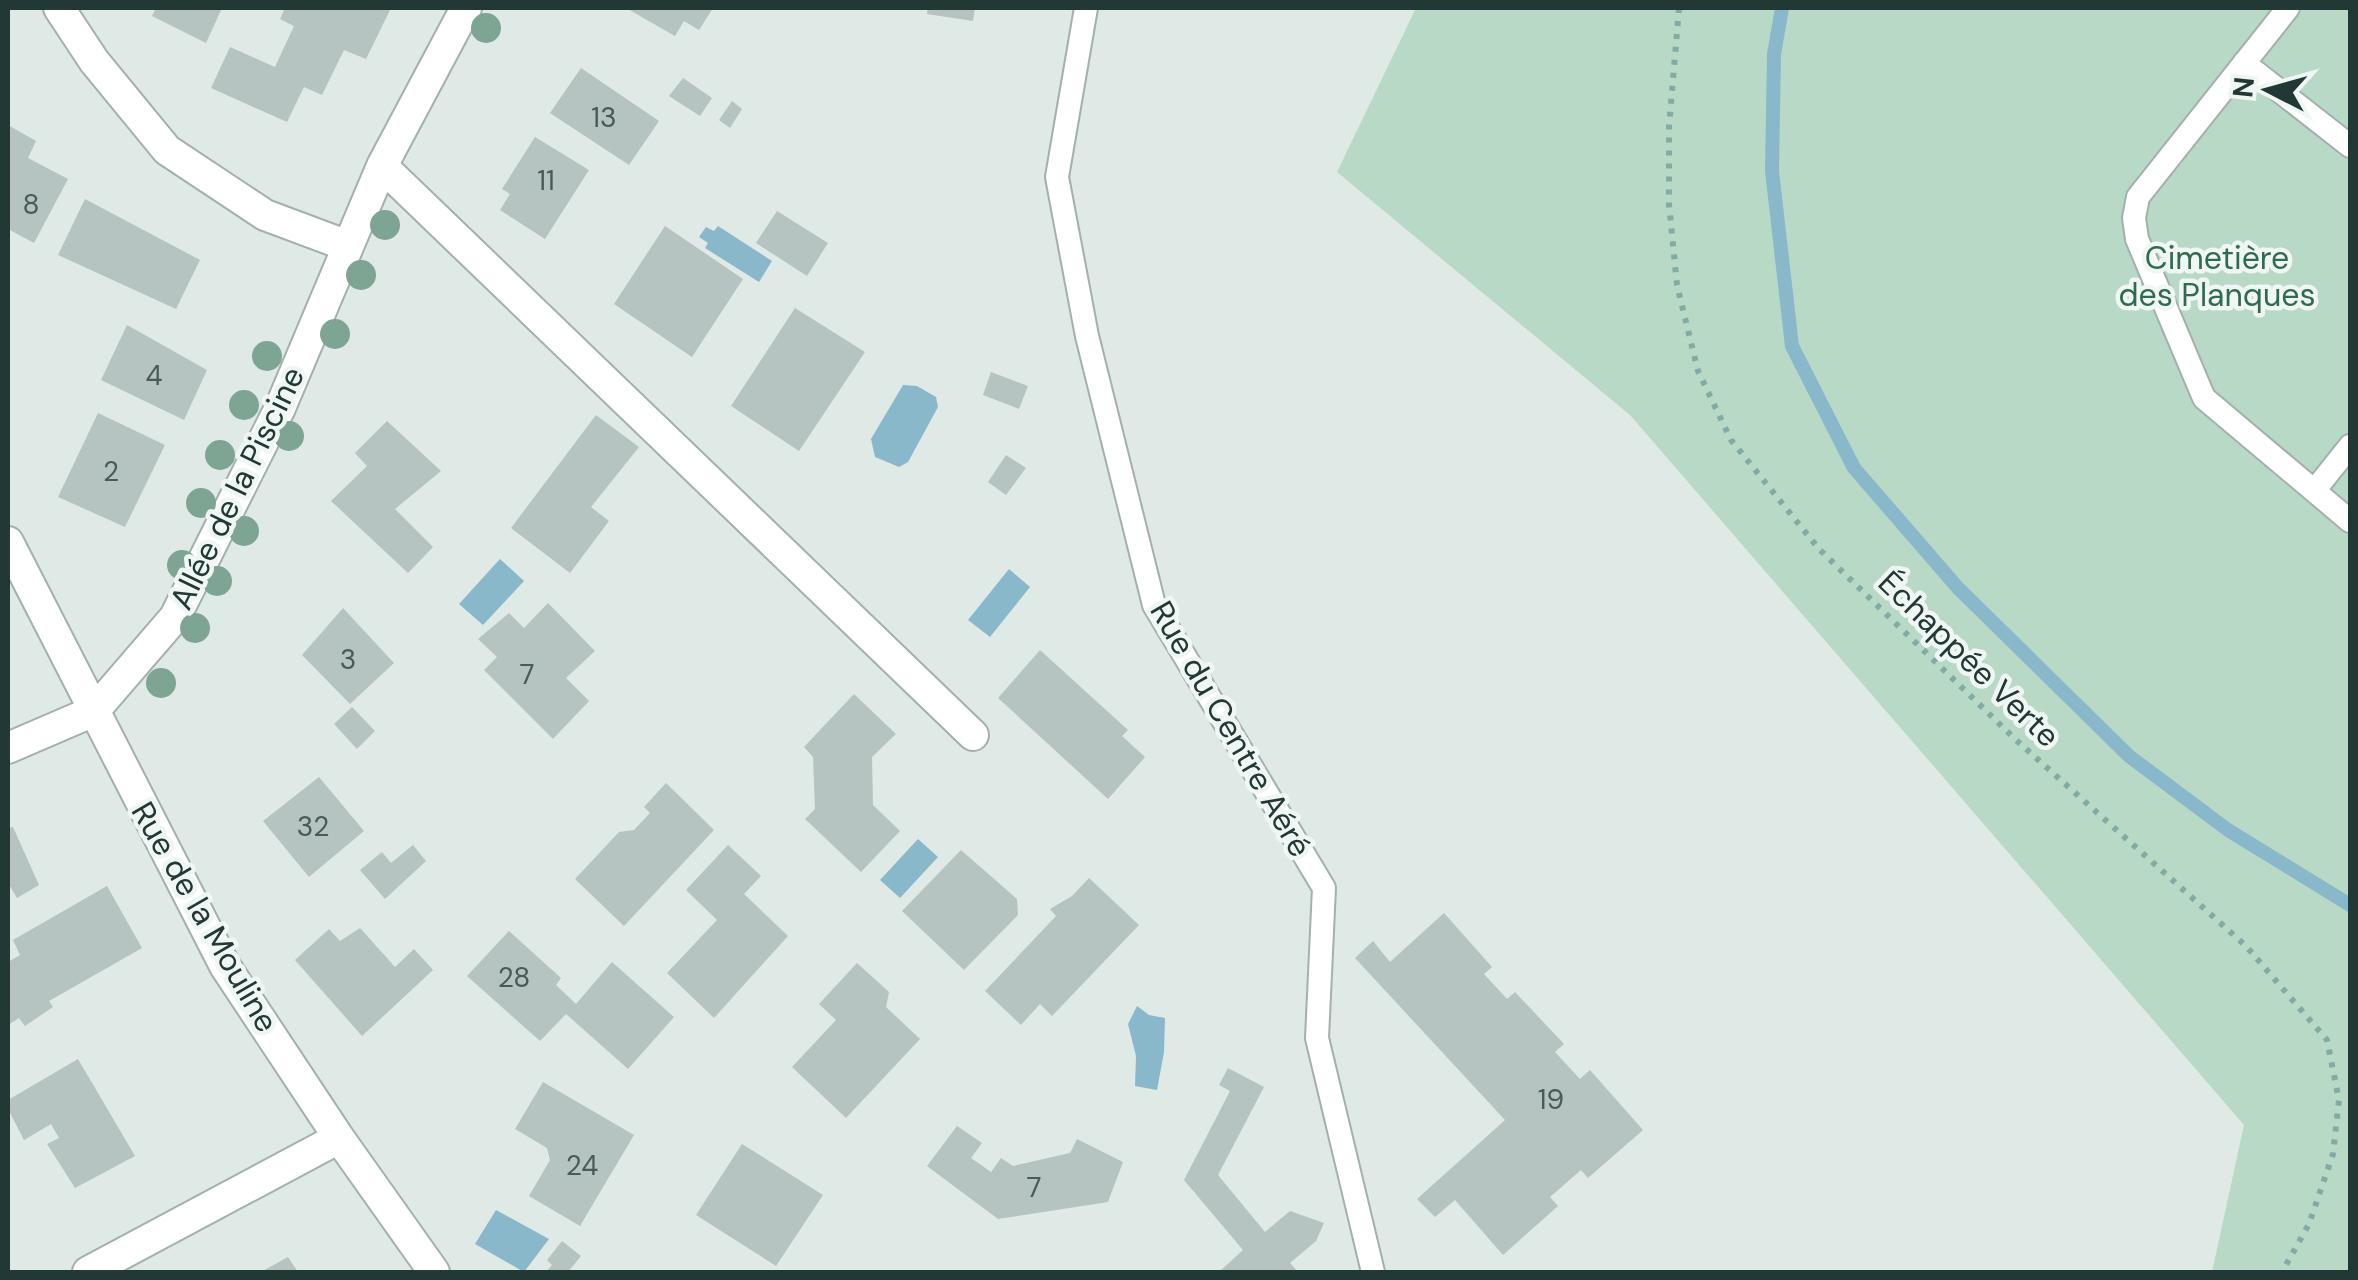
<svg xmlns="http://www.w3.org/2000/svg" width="2358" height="1280" font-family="'DM Sans',sans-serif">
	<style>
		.green { fill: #b9d9c7 }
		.water { fill: #8ab8cb }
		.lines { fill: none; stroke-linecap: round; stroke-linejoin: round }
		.stream { stroke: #8ab8cb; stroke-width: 14 }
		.building { fill: #b5c4c0 }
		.service-casing { stroke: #a3b0ad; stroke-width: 26 }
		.minor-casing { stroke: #a3b0ad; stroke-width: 34 }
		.path { stroke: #82aba4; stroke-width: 6; stroke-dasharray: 5 8; stroke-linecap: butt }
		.service { stroke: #fff; stroke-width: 22 }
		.minor { stroke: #fff; stroke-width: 30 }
		.tree { fill: #7ea493 }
		.labels { text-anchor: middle; stroke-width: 9; stroke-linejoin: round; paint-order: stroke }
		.number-label { font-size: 28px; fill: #475b58 }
		.park-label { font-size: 32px; fill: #2f6c4f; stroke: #eff6f4 }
		.street-label { font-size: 32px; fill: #223835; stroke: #eff6f4 }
	</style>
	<rect width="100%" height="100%" fill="#dfe9e6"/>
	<path class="green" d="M1416,8h934v1264h-138l32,-147 -614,-710 -293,-243z"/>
	<path class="water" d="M718,226l54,35 -13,21 -54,-34 3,-5 -9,-6 7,-10 8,4z
		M903,385l14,1 19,11 2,10 -30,55 -9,5 -24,-10 -4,-18z
		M500,559l24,22 -41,44 -24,-21z
		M1009,569l21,18 -40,50 -22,-17z
		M918,839l20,18 -38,41 -20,-18z
		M1137,1006l12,9 16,3 -1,34 -7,38 -22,-4 1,-30 -8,-32z
		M496,1210l53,29 -25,33 -49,-28z"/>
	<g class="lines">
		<path class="stream" d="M1782,8l-8,46 -2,117 20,175 62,122 104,120 171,168 99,74 122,75"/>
	</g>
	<path class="building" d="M156,8h66l-16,35 -54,-27z
		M285,8h106l-25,51 -22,-9 -22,45 -18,-8 -17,35 -76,-34 19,-41 45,20 19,-41 -14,-7z
		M626,8h87l-14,22 -15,-9 -9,15z
		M928,8h47l-2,13 -46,-7z
		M581,68l78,53 -30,44 -79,-52z
		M683,78l29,20 -12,18 -31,-20z
		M732,101l10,8 -12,19 -11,-8z
		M8,125l28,16 -8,17 40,21 -34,64 -26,-14z
		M535,137l54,33 -44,69 -45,-29 10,-16 -8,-5z
		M85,199l115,61 -24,49 -118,-54z
		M777,211l51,32 -21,33 -51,-33z
		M665,226l78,53 -51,78 -78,-53z
		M795,308l70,44 -66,99 -68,-45z
		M127,325l80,45 -23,50 -83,-40z
		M991,372l37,14 -9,23 -36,-14z
		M98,413l67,32 -40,82 -67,-30z
		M596,415l43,32 -48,60 18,14 -39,52 -59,-45z
		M387,421l54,50 -46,38 38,38 -25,26 -77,-72 36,-35 -12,-13z
		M1006,455l20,13 -20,27 -18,-13z
		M548,603l47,48 -29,27 23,23 -36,38 -69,-69 13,-13 -19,-18 31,-26 15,15z
		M343,608l51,55 -44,41 -48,-49z
		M1040,650l88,80 -6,6 23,21 -37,42 -110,-101z
		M854,694l42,40 -24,23 1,48 27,26 -39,41 -56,-53 10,-10 -2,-52 -9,-10z
		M352,707l23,24 -18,18 -23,-25z
		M319,777l45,54 -55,46 -46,-56z
		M666,783l48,47 -90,96 -49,-47 44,-47 15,-2 16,-17 -6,-6z
		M13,827l26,58 -22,13 -9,-15v-55z
		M413,845l13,16 -41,38 -25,-29 22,-18 9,11z
		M728,845l33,31 -17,18 44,42 -74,82 -47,-45 50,-53 -31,-30z
		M961,850l56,49 1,16 -54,55 -62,-59z
		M1089,878l50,47 -87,91 -12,-12 -19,21 -36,-34 71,-75 -6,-7 22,-13z
		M107,886l35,62 -93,53 4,6 -28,19 -6,-8 -11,7v-63l12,-7 -7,-15z
		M1444,913l48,54 -8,7 23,25 8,-7 49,52 -9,8 25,27 10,-9 53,60 -55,48 -7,-8 -31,27 8,9 -55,49 -48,-55 -20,17 -18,-18 88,-79 -150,-162 18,-17 17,21z
		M360,928l35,39 19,-18 19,21 -71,66 -67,-76 34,-31 11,12z
		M509,931l52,47 -5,7 20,19 36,-42 62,55 -46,52 -62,-55 -26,27 -73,-65z
		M857,963l32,29 -3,15 34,32 -74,79 -54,-51 44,-47 -17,-16z
		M78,1059l57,97 -60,32 -28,-44 12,-6 -8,-14 -27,16 -16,-31v-9z
		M1228,1068l36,19 -46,88 47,57 25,-21 34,12 -8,18 -26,22 8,9h-79l24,-22 -59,-70 46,-89 -11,-6z
		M543,1082l91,53 -54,91 -51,-30 21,-36 -3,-12 -32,-19z
		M957,1126l25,17 -11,15 20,14 10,-14 12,8 57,-13 7,-14 46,23 -15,40 -110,17 -71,-53z
		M742,1144l81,51 -47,71 -80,-51z
		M562,1241l19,15 -13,16h-22l6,-7 -5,-5z
		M288,1257l10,15h-37z"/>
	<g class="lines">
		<defs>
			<path id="service" d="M1086,8l-29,169 30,159 67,269 170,283 -7,150 56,234
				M2288,8l-150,189 -4,21 3,21 67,159 146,123
				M2244,63l106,83
				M2314,491l36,-45"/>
			<path id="minor" d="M59,8l35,53 73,89 98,65 83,31
				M382,166l591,569
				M8,542l217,424 114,172 95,134
				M8,748l86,-37 81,-94 105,-209 102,-242 84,-158
				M88,1272l251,-134"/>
		</defs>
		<use href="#service" class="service-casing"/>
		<use href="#minor" class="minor-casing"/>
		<path class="path" d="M1679,8l-10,119v77l8,81 21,86 33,69 88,109 196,190 231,207 81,94 12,60 -6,54 -24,70 -27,48"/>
		<use href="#service" class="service"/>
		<use href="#minor" class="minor"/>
	</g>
	<g class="tree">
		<circle cx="486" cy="28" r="15"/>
		<circle cx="385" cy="225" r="15"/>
		<circle cx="361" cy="275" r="15"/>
		<circle cx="335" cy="334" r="15"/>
		<circle cx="267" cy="356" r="15"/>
		<circle cx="244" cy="405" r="15"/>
		<circle cx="289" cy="436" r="15"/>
		<circle cx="220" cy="455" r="15"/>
		<circle cx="201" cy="503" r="15"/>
		<circle cx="244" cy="531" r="15"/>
		<circle cx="182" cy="565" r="15"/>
		<circle cx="217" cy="581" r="15"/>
		<circle cx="195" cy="628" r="15"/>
		<circle cx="161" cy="683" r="15"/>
	</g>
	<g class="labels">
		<g class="number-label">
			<text x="604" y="127">13</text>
			<text x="546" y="190">11</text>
			<text x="31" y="214">8</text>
			<text x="154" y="385">4</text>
			<text x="111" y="481">2</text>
			<text x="348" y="669">3</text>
			<text x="527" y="684">7</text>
			<text x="313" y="836">32</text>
			<text x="514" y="987">28</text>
			<text x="1551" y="1109">19</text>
			<text x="582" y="1175">24</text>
			<text x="1034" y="1197">7</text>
		</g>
		<g class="park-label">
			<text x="2217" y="269">Cimetière<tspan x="2217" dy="37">des Planques</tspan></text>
		</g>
		<g class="street-label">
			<text transform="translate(237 488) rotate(-64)" y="11">Allée de la Piscine</text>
			<text transform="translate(1969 659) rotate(44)" y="11">Échappée Verte</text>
			<text transform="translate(1231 729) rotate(60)" y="11">Rue du Centre Aéré</text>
			<text transform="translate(205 917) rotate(60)" y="11">Rue de la Mouline</text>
		</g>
	</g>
	<rect width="2358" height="1280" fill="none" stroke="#223835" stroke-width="20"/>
	<g transform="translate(2268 90) rotate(276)" stroke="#eff6f4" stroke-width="8" paint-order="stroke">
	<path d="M0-8L18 38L0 25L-18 38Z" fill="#223835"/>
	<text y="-15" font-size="28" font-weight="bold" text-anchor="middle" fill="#223835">N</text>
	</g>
</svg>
